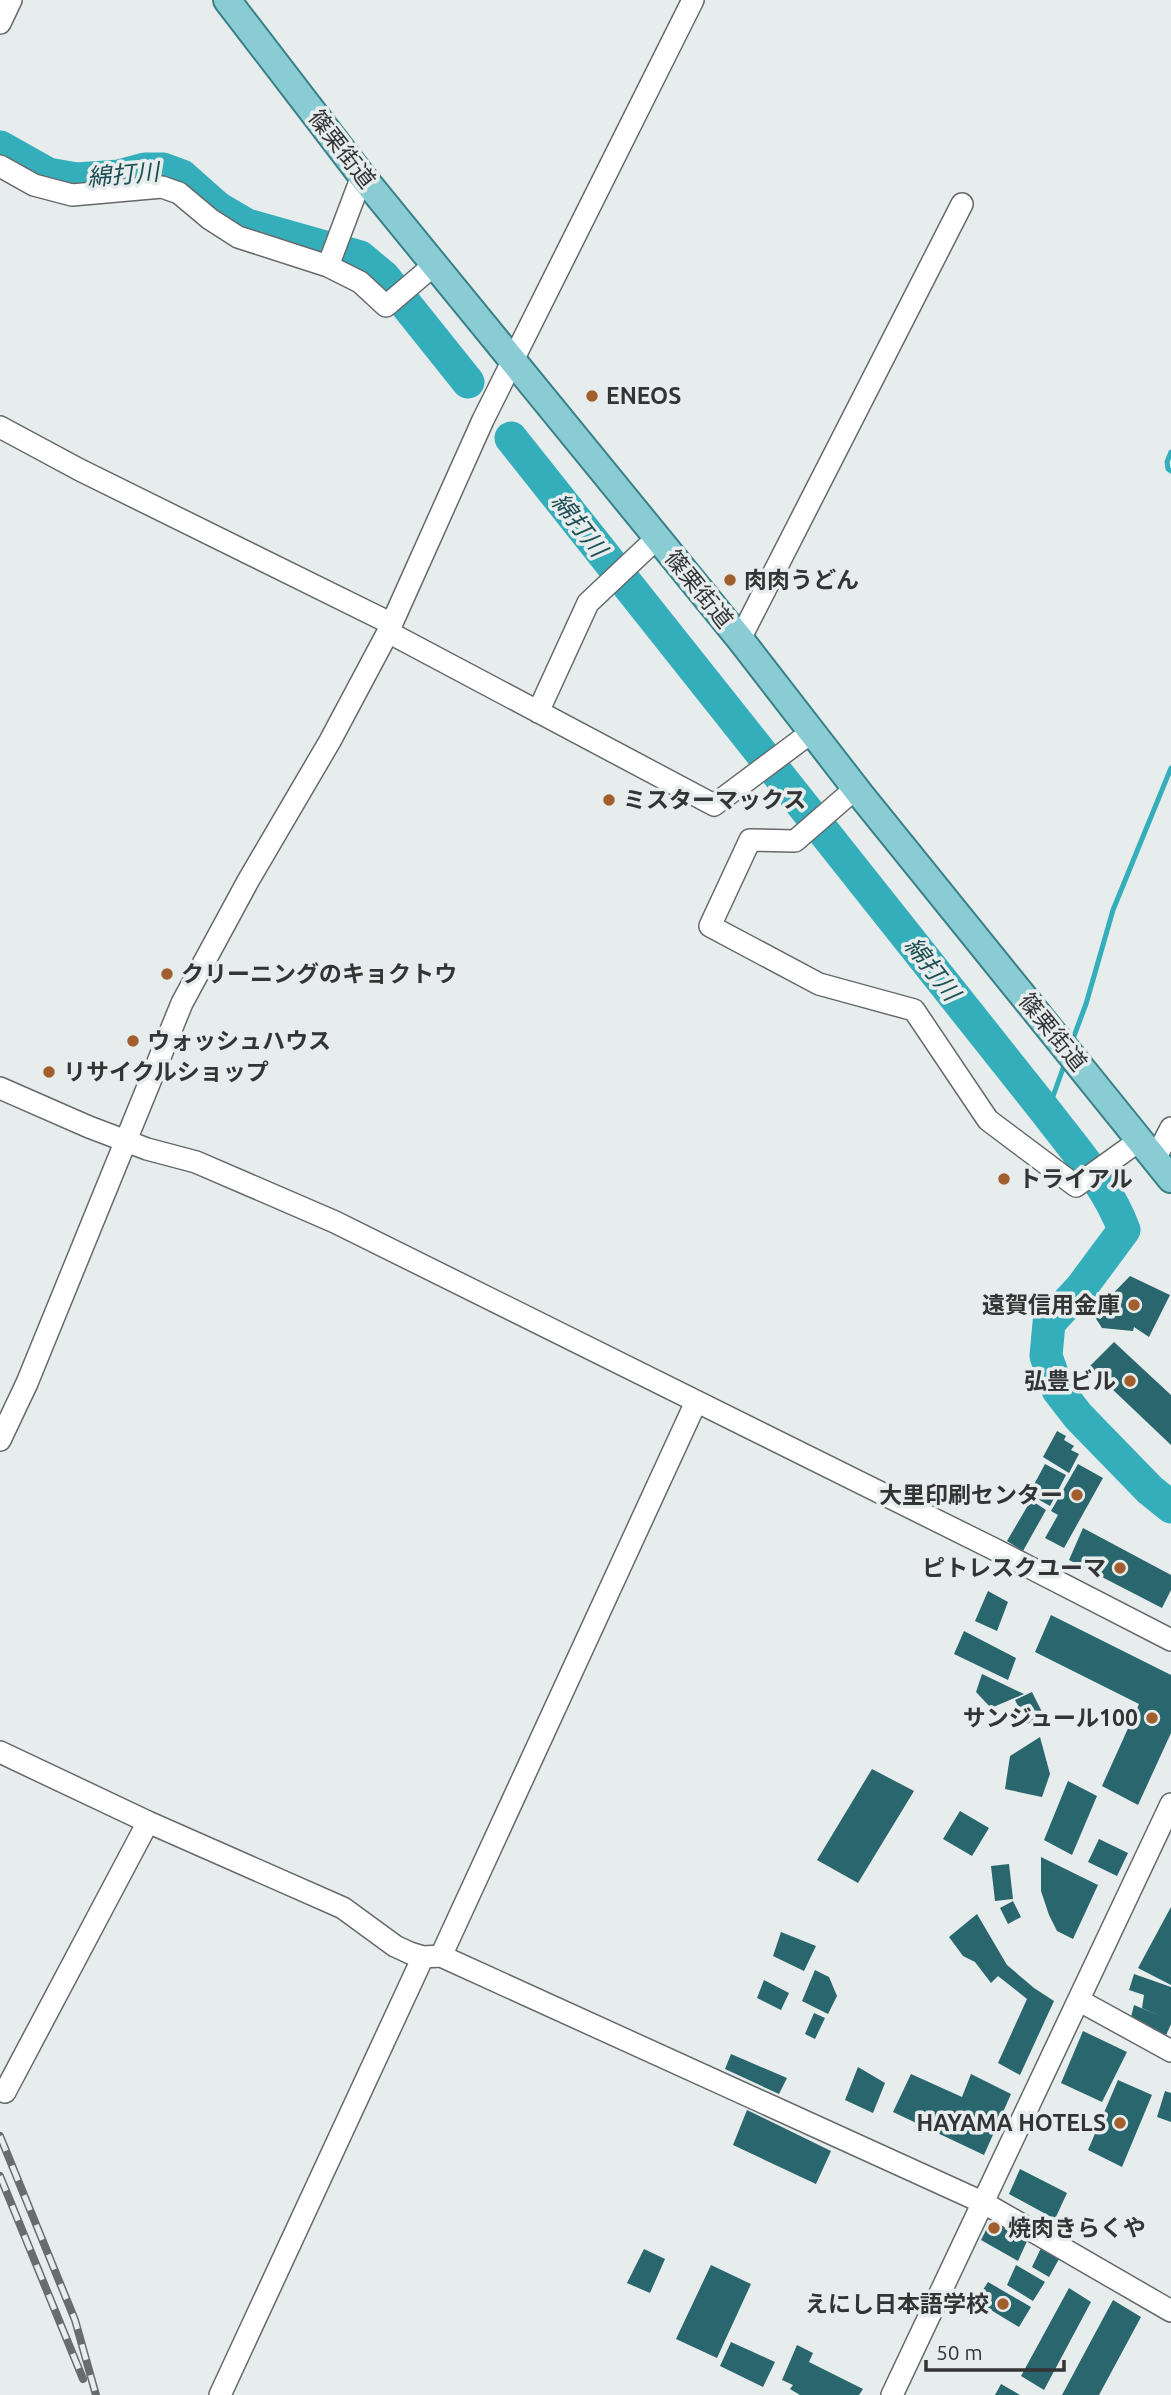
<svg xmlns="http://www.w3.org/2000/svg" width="1171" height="2395" font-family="Ubuntu,'Noto Sans JP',sans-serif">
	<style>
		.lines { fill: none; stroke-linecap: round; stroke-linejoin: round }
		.stream { stroke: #35aebb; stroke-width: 5 }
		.river { stroke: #35aebb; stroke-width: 33 }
		.building { fill: #29666d }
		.minor-casing { stroke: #65696a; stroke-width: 24 }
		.major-casing { stroke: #398189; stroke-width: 30 }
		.minor { stroke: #fff; stroke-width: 21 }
		.major { stroke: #8accd3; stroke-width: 26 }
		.rail-casing { stroke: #696c6c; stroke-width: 8 }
		.rail { stroke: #e7eced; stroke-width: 5; stroke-dasharray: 16; stroke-linecap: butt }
		.poi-dot { fill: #a25f2d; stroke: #e7eced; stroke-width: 2.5 }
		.labels { text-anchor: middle; stroke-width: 7; stroke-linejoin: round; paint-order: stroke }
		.street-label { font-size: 23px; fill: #333535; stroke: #e7eced }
		.poi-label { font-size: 23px; font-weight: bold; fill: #333535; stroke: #e7eced; text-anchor: start }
		.water-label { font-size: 24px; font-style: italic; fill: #1c4e54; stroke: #e7eced }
	</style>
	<rect width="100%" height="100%" fill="#e7eced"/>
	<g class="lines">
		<path class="stream" d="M1171,452l-4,10 1,7 3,2
			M1071,1044l15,-40 27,-94 58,-142
			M1047,1113l19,-53"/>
		<path class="river" d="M0,147l48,27 29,5 42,-3 26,-7h18l19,7 36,32 29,17 113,32 24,20 84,105
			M511,438l536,675c28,37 61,73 77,117l-43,58 -32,35 -3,33 12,34 20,26 72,74 21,17"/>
	</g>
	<path class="building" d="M1130,1276l40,19 -21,42 -15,-10 -1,4 -31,-3 -9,-14z
		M1114,1342l57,53v50l-82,-78z
		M1057,1431l9,5 -2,4 10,6 -3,4 8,4 -10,19 -26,-16z
		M1045,1464l21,11 -16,31 -21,-12z
		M1078,1464l25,14 -39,70 -19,-10 13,-23 -7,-4z
		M1031,1500l15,10 -23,41 -16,-10z
		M1083,1528l88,47v15l-9,18 -93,-48z
		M988,1591l20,11 -11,29 -22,-10z
		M1051,1615l120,60v58l-33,72 -36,-19 37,-82 -104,-52z
		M964,1631l52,27 -8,22 -54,-26z
		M982,1674l42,20 -33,14 -15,-16z
		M1032,1692l12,24 -17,8 -12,-24z
		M1040,1737l10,37 -8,23 -37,-8 5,-33z
		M872,1769l42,22 -56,92 -41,-23z
		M1068,1781l29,15 -25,59 -28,-15z
		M960,1811l29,17 -17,28 -29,-17z
		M1099,1839l29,14 -11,23 -29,-14z
		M1041,1857l57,28 -25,54 -16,-8 -8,-16 -8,-24z
		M1009,1864l4,35 -18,2 -4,-35z
		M1013,1901l8,16 -13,7 -8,-16z
		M1171,1907v78l-33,-17z
		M977,1914l30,51 27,23 20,13 -34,74 -22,-12 29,-64 -29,-23 -7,7 -16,-21 -12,-6 -14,-19z
		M781,1932l35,14 -12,25 -31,-15z
		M815,1970l14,7 8,19 -9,18 -26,-13z
		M1134,1974l37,13v37l-7,16 -34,-19 4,-16 29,12 -21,-9 2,-13 -15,-5z
		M764,1980l25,13 -8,17 -24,-12z
		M814,2013l11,5 -10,21 -10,-5z
		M1083,2031l44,21 -25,50 -41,-19z
		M731,2054l56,24 -8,16 -54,-25z
		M858,2067l27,16 -12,30 -28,-13z
		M911,2074l51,23 9,-23 40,20 -27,61 -91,-43z
		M1118,2080l34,15 -30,72 -34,-17z
		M1165,2091l6,2v29l-14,-5z
		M747,2110l84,41 -15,33 -83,-39z
		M1020,2169l47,24 -12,26 -46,-25z
		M992,2218l36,21 -10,22 -37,-21z
		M1041,2248l18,11 -10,18 -17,-10z
		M644,2249l21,10 -15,34 -23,-10z
		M711,2265l40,19 -34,74 -41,-19z
		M1016,2265l29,17 -12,19 -26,-16z
		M988,2282l43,25 -12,20 -43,-26z
		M1069,2288l22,14 -47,88 -23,-14z
		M1113,2300l28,17 -42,78h-37z
		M731,2342l44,20 -12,25 -43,-21z
		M797,2345l16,8 -4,9 54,27 -4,6h-59l-10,-6 3,-4 -11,-5z
		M1001,2384l19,11h-25z"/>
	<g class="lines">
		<defs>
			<path id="minor" d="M0,23l11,-23
				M0,166l34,19 38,10 90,-8 17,6 31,26 28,18 90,29 34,-90
				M328,266l32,16 26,24 48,-41
				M0,427l80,43 312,154
				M388,632l326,173 99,-74
				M740,639l222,-435
				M538,712l50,-109 69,-65
				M856,788l-61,53 -45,-1 -40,86 109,58 95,26 74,110 88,66 64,-46
				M0,1088l89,39 58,22 49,13 139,60 657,326 179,92
				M1155,1159l16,-31
				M0,1440l27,-57 155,-380 66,-122 82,-140 58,-109 95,-212 210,-420
				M0,1752l148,70 195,86 52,38 15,7 13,4 18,-1 543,247 187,108
				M441,1956l255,-554
				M1080,2001l91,50
				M5,2092l143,-270
				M220,2395l203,-438
				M892,2395l279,-591"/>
			<path id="major" d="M227,0l135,176 378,463 120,155 311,385"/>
		</defs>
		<use href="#minor" class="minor-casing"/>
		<use href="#major" class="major-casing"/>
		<use href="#minor" class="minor"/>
		<use href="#major" class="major"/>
		<defs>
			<path id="rail" d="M0,2136l75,184 21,75
				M0,2176l83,203"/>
		</defs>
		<use href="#rail" class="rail-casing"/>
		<use href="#rail" class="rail"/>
	</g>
	<g class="poi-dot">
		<circle cx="592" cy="396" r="7"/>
		<circle cx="730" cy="580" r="7"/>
		<circle cx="609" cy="800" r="7"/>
		<circle cx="167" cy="974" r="7"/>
		<circle cx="133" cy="1041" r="7"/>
		<circle cx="49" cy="1072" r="7"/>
		<circle cx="1004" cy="1179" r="7"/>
		<circle cx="1134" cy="1305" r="7"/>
		<circle cx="1130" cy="1381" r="7"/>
		<circle cx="1077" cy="1495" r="7"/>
		<circle cx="1120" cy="1568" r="7"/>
		<circle cx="1152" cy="1718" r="7"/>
		<circle cx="1120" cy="2123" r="7"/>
		<circle cx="994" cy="2228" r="7"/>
		<circle cx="1003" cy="2304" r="7"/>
	</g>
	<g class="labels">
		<g class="street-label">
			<text transform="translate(342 149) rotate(52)" y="8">篠栗街道</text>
			<text transform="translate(699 589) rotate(51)" y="8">篠栗街道</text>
			<text transform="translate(1053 1032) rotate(51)" y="8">篠栗街道</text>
		</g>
		<g class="poi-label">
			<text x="606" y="404">ENEOS</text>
			<text x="744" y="588">肉肉うどん</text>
			<text x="623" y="808">ミスターマックス</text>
			<text x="181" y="982">クリーニングのキョクトウ</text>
			<text x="147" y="1049">ウォッシュハウス</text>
			<text x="63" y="1080">リサイクルショップ</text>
			<text x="1018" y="1187">トライアル</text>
			<text x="1120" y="1313" text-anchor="end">遠賀信用金庫</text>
			<text x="1116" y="1389" text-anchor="end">弘豊ビル</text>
			<text x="1063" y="1503" text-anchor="end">大里印刷センター</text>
			<text x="1106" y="1576" text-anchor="end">ピトレスクユーマ</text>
			<text x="1138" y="1726" text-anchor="end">サンジュール100</text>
			<text x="1106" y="2131" text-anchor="end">HAYAMA HOTELS</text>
			<text x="1008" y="2236">焼肉きらくや</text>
			<text x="989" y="2312" text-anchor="end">えにし日本語学校</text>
		</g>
		<g class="water-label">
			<text transform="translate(123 175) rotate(-5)" y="8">綿打川</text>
			<text transform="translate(579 525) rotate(52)" y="8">綿打川</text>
			<text transform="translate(932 969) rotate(52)" y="8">綿打川</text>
		</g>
	</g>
	<path d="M926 2360v10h138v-10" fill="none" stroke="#333535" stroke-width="3.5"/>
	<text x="936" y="2360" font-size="21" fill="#333535" stroke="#e7eced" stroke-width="5" paint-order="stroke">50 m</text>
</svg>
